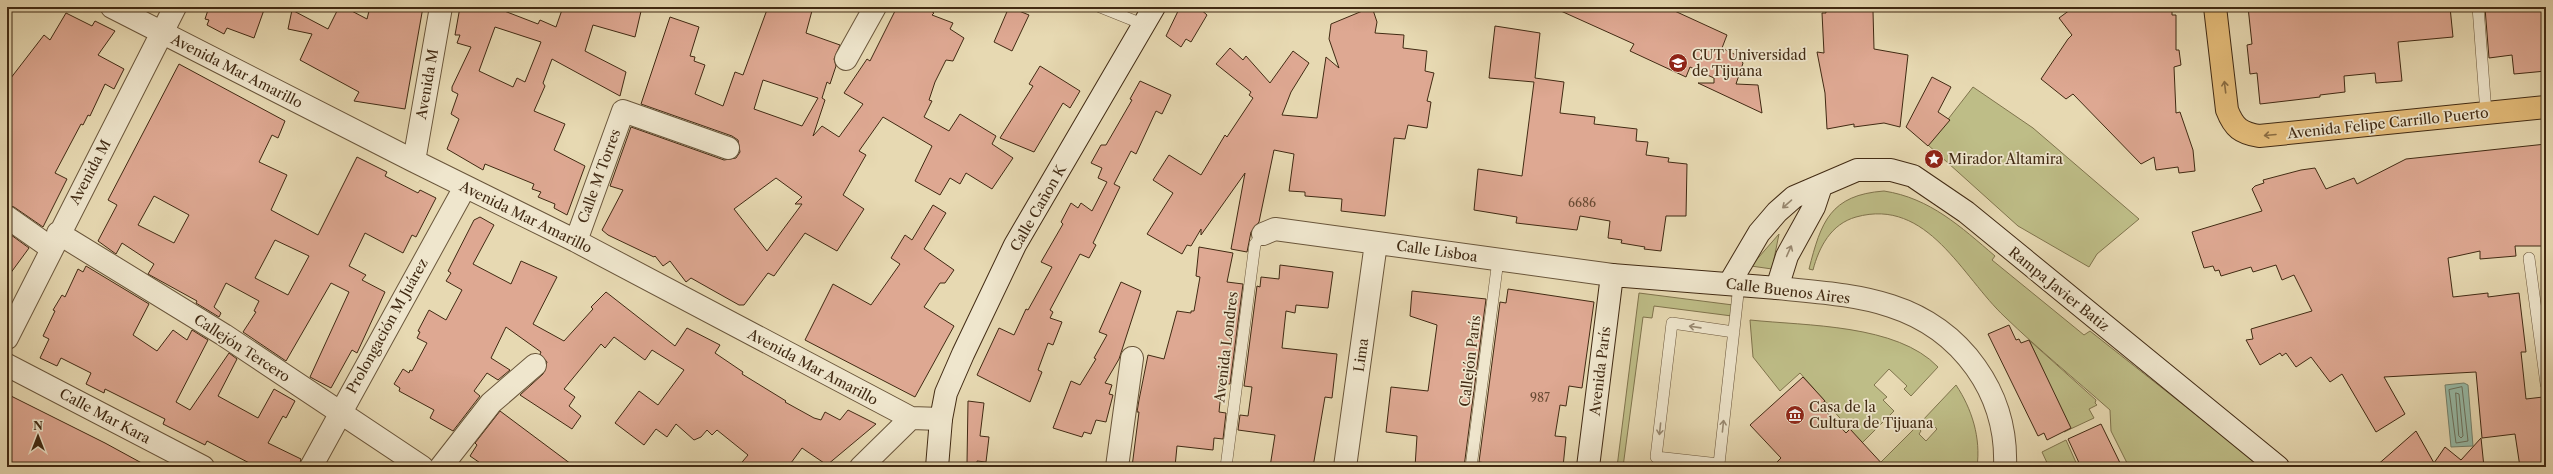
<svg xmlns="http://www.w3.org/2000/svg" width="2553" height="474" font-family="'Libre Caslon Text',serif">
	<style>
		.green { fill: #bebd87; stroke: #80744d }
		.water { fill: #97bba8; stroke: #75816c }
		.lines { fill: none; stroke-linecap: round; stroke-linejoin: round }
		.shore { stroke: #6c725e; stroke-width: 1 }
		.building { fill: #dea892; stroke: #412a13; fill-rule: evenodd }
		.lane-casing { stroke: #6a563b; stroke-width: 12 }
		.street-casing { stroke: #6a563b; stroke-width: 24 }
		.secondary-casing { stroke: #412a13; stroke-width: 24 }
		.primary-casing { stroke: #412a13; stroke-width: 24 }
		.path { stroke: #412a13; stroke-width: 2.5; stroke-dasharray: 3 2; stroke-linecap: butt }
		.lane { stroke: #efe6cd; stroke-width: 11 }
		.street { stroke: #efe6cd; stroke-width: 22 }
		.secondary { stroke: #efe6cd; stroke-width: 22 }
		.primary { stroke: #e4bc79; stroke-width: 22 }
		.oneway { stroke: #8a6c41 }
		.oneway2 { stroke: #988870 }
		.labels { text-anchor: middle; stroke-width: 3.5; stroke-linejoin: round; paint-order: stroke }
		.number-label { font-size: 12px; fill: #684a33 }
		.poi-label { font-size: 14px; fill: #412a13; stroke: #efe6cd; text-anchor: start }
		.street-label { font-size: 14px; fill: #412a13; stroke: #efe6cd }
	</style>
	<rect width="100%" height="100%" fill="#e7d9b2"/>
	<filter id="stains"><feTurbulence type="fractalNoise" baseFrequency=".005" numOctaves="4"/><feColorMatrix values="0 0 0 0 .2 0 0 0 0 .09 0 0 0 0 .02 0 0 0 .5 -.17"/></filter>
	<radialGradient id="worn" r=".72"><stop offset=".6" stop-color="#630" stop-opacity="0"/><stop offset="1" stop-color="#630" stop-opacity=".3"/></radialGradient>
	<path class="green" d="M1973,87l60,41 106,91 -42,35 -8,13 -71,-41 -90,-81z
		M1884,191c46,7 77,36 111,65l-3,4 92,75 6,-4 172,136h-133l-18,-36 -1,-21c-35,-31 -72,-61 -105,-93 -43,-40 -77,-120 -149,-100 -25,7 -37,30 -43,53l-4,-1c12,-47 21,-74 75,-78z
		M1779,234l-7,35 -21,-3z
		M1639,293l94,12 -1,11 -78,-10 -2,12 -9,-1 -20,150h-6z
		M1750,320c57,6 147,4 188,47l-27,29 -7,-7 3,-3 -18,-17 -15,16 13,12 -4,3 11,11 -32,32 -62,-70 -20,18 -27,-34z
		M2029,340l67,60 -1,3 2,2 -8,4 5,9 -30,14 -1,-3 6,-3z
		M1956,385c16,24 25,53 21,82h-94l-4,-3 38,-38 4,5 -2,3 7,7 11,-12 -5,-5 -4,3 -6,-6z
		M2066,440l12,27h-29l-7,-15z"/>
	<path class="water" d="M2464,383l4,2 5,61 -22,1 -6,-62z"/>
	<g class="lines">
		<path class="shore" d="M2462,387l6,54 -12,2 -7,-53z
			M2456,393l3,1 4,42 -2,2 -2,-2z"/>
	</g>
	<path class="building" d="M209,7h56l-11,31 -27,-10 -3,6 -17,-9 2,-5 -4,-1z
		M339,7h5l23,12 3,-12h53l-18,102 -51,-8 5,-9 -59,-32 12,-26 -24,-5 4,-19 36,19z
		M460,7h34l44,17 2,-4 16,7 7,-20h79l-7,30 -42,-12 -8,26 41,21 -6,24 -68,-37 -9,24 2,3 -11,25 31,13 -11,26 31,16 -18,49 -13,-7 1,-4 -17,-7 3,-5 -9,-3 2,-5 -49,-20 -2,6 -36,-21 12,-30 -8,-5 7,-20 -6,-3v-4l19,-40 -14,-4 3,-8h-5zM495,27l46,15 -16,40 -8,-4 -4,9 -34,-16z
		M768,7h45l-7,26 34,12 -6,14 2,7 -6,18 -3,-2 -5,16 3,2 -12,36 9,-10 17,11 24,-33 -19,-11 23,-34 3,2 27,-54h36l-2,4 3,2 -2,2 21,8 -3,6 14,9 -11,23 -7,-1 -11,22 -6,18 3,1 -8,16 25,14 11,-17 36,22 -4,8 21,14 -21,31 -26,-16 -6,11 -10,-6 -10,17 -25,-14 17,-35 -49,-29 -24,34 7,4 -23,40 21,14 -27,42 -32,-18 -31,43 -6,-3 -24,32h-5l-48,-27 -5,4 -16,-21 -7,5 -8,-10 -1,1 -46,-22 -6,-5 21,-40 -13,-4 21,-59 93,33 12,-2 4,-6 -2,-12 -6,-4 -91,-32 29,-87 29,10 -9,29 5,1 -1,4 11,4 -10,29 28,12 12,-34 8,3zM763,80l55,18 -16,28 -48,-17zM776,178l26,19 -7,7h7l-35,47 -33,-42z
		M1009,7l20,8 -17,36 -18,-9z
		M1180,7h18l9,8 -16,27 -5,-3 -5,8 -15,-11z
		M1372,7l5,15 -2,11 29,2 -1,13 24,3 -2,20 9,2 -7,28 4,1 -4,26 -19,-3 -3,14 -11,-1 -9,78 -44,-5 1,-12 -37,-3v-4l-16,-1 5,-37 -20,-4 -15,72 -8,10 -4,20 -16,-3 14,-76 -44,62v-6l-10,17 -4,-1 -5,9 -35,-20 26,-41 -20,-13 16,-25 32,20 24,-40 2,2 26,-39 -4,-3 2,-3 -35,-28 14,-16 13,12 3,-4 24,27 23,-32 16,12 -18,29 -9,23 35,3 9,-61 13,11 -10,-29 2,-15z
		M1552,7h114l61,28 -5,13 16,8 5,7 -7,21 22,1 4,28 -64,-30h16v-5l-24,-11 -4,10 -56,-26 4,-7z
		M1825,7h46v4h2l1,38 34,6 -8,72 -16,-4 -30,4v-3l-27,5 -2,-36 -8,-41 7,1 -2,-40h4z
		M2074,7h98v8h4v35h3l2,15 -7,2 2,46 4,-1 13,38 2,21 -16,2 -1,-6 -22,3 -2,-13 -13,7 -68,-70 -7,5 -25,-20 27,-40 4,-4 -13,-17z
		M2248,7h202l3,30 -55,5 4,39 -26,2 -1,-10 -31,3 1,16 -25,3v2l-60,7 -3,-31 -7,1 -3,-29 5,-1z
		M2546,7v64l-32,3 -2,-19 -23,3 -4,-50z
		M66,13l26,13 3,-5 20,10 -17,24 26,14 -10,20 -9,-5 -15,32 -2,-1 -5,10 -2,-1 -26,49 12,6 -24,48 -29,-20 -7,-2v-122l37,-48 6,5z
		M1495,26l45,7 -5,45 29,4 -4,31 35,4 -1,7 43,5 -1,12 12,1 -2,13 23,3 -1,4 19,2 -1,52h-20l-5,35 -17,-2 1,-2 -24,-4 1,-3 -14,-2 2,-17 -30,-5 -3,14 -61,-7 1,-6 -43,-7 4,-41 44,7 12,-94 -45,-4z
		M179,64l106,57 -7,17 -6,-3 -13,27 28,13 -16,35 47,25 39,-78 30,15 -2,4 33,17 2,-3 16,8 -20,39 -4,-2 -9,18 -38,-20 -16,33 17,9 -4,5 23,12 -28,61 -5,-3 -21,38 -21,-11 39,-85 -18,-9 -45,78 -43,-29 13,-20 -2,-1 5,-10 -33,-18 -12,24 7,6 -2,4 -23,-14 1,-2 -49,-27 6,-10 -32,-21 -6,11 -18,-13 19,-36 -9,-5zM154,196l35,19 -15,28 -36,-18zM275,240l34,16 -21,39 -33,-17z
		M1040,66l40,25 -10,17 -7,-5 -29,49 -34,-14 33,-52 -4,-2z
		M1932,77l19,10 -13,25 12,8 -22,26 -22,-19z
		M1140,81l31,14 -9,19 -6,-3 -20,43 -5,-3 -17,33 6,3 -27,56 3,2 -7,13 -9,-4 -30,56 3,2 -3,6 12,4 -9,23 -5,-2 -10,27 4,2 -12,30 -53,-27 22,-47 15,7 12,-26 2,1 24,-43 -11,-5 22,-38 -2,-2 10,-19 7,5 3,-5 11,8 15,-29 -9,-4 4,-10 -11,-5 10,-18h5l26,-45 -2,-1z
		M2546,144v102h-31l1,10 -36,3v-8l-32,7 5,39 35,-4v4l31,-4 7,59h-5l5,47 17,-2 3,28v42h-26l-5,-33 -33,4 -6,-66 -92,5 21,37 -29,18 -34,-58 -12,8 -19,-25 -15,10 -10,-14 -4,3 -2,-3 -20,12 -14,-25 7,-1 -2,-10 61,-18 -18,-36 -12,5 -6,-15 -23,7 -2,-5 -30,9 -2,-6 -4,1 -2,-5 -9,2 -12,-36 70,-21 -10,-22 3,-3 9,-3 -1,-3 38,-10 14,-2 11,21 28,-11 3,6 49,-25z
		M933,205l13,8 -22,36 30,21 -9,13h-5l-16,24 30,19 -39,71 -110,-57 28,-56 38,21 29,-41 -9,-6 14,-23 7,5z
		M480,217l14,8 -21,39 38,20 10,-23 36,16 -24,47 31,17 29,-32 -2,-2 15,-15 69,54 12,-18 33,17 -5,8 28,19 -1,2 44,27 -1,1 29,16 7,2 4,-8 15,8 8,-10 28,14 -49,41 -25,-17 -14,19h-50l10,-12 -31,-25 -5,5 -5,-5 -6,7 -7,3 -18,-16 -9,13 -11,-8 -12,16 -29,-22 24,-32 19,14 26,-35 -32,-20 -7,10 -31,-23 -9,11 -4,-4 -37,45 11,8 -6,9 12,10 -9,13 -52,-34 23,-21 4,-12 -7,-8 1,-2 -35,-25 -15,31 19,12 -12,10 -11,-7 -13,18 6,5 -27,35 -23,-13 4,-8 -35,-19 1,-3 -6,-4 9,-15 6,4 1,-3 2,1 15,-28 -10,-5 3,-6 -2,-1 11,-21 17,10 16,-30 -16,-9 5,-8 -3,-2 26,-51z
		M7,232l22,16 -22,30z
		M1199,247l34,6 -6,29 16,2 -13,100 -8,-1 -3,29 7,1 -3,26 -9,-1 -1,12 -36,-4 -2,21h-43l7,-55h-2l2,-12 9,-45 16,4 13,-48 14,2v-2h3l6,-34 -4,-1z
		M1280,265l53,7 -5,36 -32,-3 -1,8 -9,-2 -4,37 55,6 -5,44 -7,-1 -12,70h-43l5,-32 -37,-5 2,-15 8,1 4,-29 -8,-1 13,-100 3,1 1,-10 18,2z
		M86,266l63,38 -16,31 24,16 16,-21 14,10 5,-10 16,10 -32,62 14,8 39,-57 8,6 -19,37 40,22 16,-29 21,12 -9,17 -3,-2 -15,27 33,16 -2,8h-42l-50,-26 -2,4 -42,-21 2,-5 -60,-30 -1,4 -18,-9 5,-11 -30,-15 -4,8 -17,-8 9,-19 -6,-3 12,-25 -2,-1 9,-15 3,2 13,-28 5,3z
		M1121,282l20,9 -22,68 -14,24 7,2 -3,9 4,1 -7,27 -10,-2 -5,14 -7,-2 -2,5 -29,-9 18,-47 9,4 16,-26 -2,-1 13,-23 -8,-3z
		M1508,289l86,13 -12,86 -13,-2 -3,20 -6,-1 -5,31 11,1 -3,30h-49l-35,-5 21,-160 6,1z
		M1412,291l74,8 -22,168h-49l2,-31 -31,-4 5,-45 37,4 9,-66 -27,-9z
		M2009,325l7,15 3,-1 2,4 8,-3 42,88 -24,12 -3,-7 -6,3 -50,-102z
		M1803,377l22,24 -5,4 26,28 4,-4 35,38h-113l9,-9 -31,-33z
		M7,394l98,49 44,24h-142z
		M968,401l16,2 -4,33 9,1 -3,25 -9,-1v3l-10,-1z
		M500,411l75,56h-89l-16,-11 7,-11 -2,-2z
		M2101,424l21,43h-41l-13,-28z
		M2416,431l18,32 11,-16 16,13 20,-22 3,29h-109z"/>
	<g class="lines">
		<defs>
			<path id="lane" d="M1100,7l45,18
				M2478,7l8,106
				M2529,258l17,126
				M1734,332l-62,-9 -16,134 63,7 20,-179
				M1226,467l29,-223 8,-10
				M1471,467l27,-207"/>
			<path id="street" d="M112,7l302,154 162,80 335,177 30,1
				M846,59l29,-52
				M414,161l27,-154
				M7,217l44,31
				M58,233l166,102 198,132
				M1263,234l12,-5 337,46
				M576,241l47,-130 105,37
				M1777,288c38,4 78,6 114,18 71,23 117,87 114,161
				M7,338l168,-331
				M7,365l196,102
				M311,467l154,-280
				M441,467l50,-64 44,-38
				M861,467l50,-49
				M1117,467l15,-109
				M1345,467l31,-224"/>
			<path id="secondary" d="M1729,284l30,-51 18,-21 17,-15 63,-27h34l22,6 53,36 312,255
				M937,467l4,-48 5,-26 17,-39 52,-109 139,-238
				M1588,467l24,-192 165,13 10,-32 27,-49 7,-21"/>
			<path id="primary" d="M2215,7l12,103c7,18 14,23 32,26l287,-29"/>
		</defs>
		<use href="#lane" class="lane-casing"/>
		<use href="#street" class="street-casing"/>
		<use href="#secondary" class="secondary-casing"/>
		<use href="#primary" class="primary-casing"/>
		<path class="path" d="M1785,7l1,3"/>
		<use href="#lane" class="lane"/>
		<use href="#street" class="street"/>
		<use href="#secondary" class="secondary"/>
		<use href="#primary" class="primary"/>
	</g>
	<defs><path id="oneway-shaft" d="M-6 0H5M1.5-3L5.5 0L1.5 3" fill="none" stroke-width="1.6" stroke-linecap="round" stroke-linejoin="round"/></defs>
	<g class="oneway">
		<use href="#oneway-shaft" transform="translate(2225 87) rotate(-97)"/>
		<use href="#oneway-shaft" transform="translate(2270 135) rotate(175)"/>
	</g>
	<g class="oneway2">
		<use href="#oneway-shaft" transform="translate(1787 204) rotate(139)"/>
		<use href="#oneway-shaft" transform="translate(1789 251) rotate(-66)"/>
		<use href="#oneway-shaft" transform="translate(1695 327) rotate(-172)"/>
		<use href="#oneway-shaft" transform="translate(1723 426) rotate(-84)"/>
		<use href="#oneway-shaft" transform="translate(1660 429) rotate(96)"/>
	</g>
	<defs>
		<symbol id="university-disc" viewBox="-11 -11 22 22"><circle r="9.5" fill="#8f2418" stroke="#efe6cd"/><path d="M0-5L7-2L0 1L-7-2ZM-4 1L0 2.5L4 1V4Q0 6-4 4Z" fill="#fff"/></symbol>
		<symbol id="sight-disc" viewBox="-11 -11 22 22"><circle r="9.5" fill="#8f2418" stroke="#efe6cd"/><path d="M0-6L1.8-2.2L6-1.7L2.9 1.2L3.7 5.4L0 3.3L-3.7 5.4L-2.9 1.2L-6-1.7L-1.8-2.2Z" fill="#fff"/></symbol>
		<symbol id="museum-disc" viewBox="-11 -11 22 22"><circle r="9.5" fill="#8f2418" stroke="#efe6cd"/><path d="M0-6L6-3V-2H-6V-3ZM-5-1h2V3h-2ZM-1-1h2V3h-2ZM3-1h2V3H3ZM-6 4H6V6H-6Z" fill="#fff"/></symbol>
	</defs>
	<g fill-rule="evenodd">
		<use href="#university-disc" x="1667" y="52" width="22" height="22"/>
		<use href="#sight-disc" x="1923" y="148" width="22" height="22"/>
		<use href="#museum-disc" x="1784" y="404" width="22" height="22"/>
	</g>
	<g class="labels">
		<g class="number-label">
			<text x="1582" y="207">6686</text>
			<text x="1540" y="402">987</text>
		</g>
		<g class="poi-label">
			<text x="1692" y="60">CUT Universidad<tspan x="1692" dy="16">de Tijuana</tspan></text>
			<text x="1948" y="164">Mirador Altamira</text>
			<text x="1809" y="412">Casa de la<tspan x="1809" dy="16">Cultura de Tijuana</tspan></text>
		</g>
		<g class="street-label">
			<text transform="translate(237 71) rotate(27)" y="5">Avenida Mar Amarillo</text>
			<text transform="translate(427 84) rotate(-80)" y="5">Avenida M</text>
			<text transform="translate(2388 123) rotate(-6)" y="5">Avenida Felipe Carrillo Puerto</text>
			<text transform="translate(90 172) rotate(-62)" y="5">Avenida M</text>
			<text transform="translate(599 176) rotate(-70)" y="5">Calle M Torres</text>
			<text transform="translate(1038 208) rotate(-60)" y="5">Calle Cañon K</text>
			<text transform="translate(526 217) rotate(26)" y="5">Avenida Mar Amarillo</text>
			<text transform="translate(1437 251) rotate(8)" y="5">Calle Lisboa</text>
			<text transform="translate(2059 289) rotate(39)" y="5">Rampa Javier Batiz</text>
			<text transform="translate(1788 291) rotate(7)" y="5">Calle Buenos Aires</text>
			<text transform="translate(387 326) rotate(-61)" y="5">Prolongación M Juárez</text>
			<text transform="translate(1226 347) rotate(-83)" y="5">Avenida Londres</text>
			<text transform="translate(242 348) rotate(33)" y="5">Callejón Tercero</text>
			<text transform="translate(1361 355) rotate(-82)" y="5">Lima</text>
			<text transform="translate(1470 361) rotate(-83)" y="5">Callejón París</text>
			<text transform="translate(813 367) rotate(28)" y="5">Avenida Mar Amarillo</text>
			<text transform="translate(1600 371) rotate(-83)" y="5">Avenida París</text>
			<text transform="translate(105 416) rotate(28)" y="5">Calle Mar Kara</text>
		</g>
	</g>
	<rect width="2553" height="474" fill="none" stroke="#e7d9b2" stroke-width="24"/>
	<rect x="8" y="8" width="2537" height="458" fill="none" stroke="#412a13" stroke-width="2"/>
	<rect x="12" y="12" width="2529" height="450" fill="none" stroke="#412a13"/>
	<g transform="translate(38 436)" stroke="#efe6cd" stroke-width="3" paint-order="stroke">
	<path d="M0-3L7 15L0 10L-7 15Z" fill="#412a13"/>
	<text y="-6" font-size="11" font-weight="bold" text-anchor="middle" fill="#412a13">N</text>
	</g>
	<rect width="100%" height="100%" filter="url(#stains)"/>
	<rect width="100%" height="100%" fill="url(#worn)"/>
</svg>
